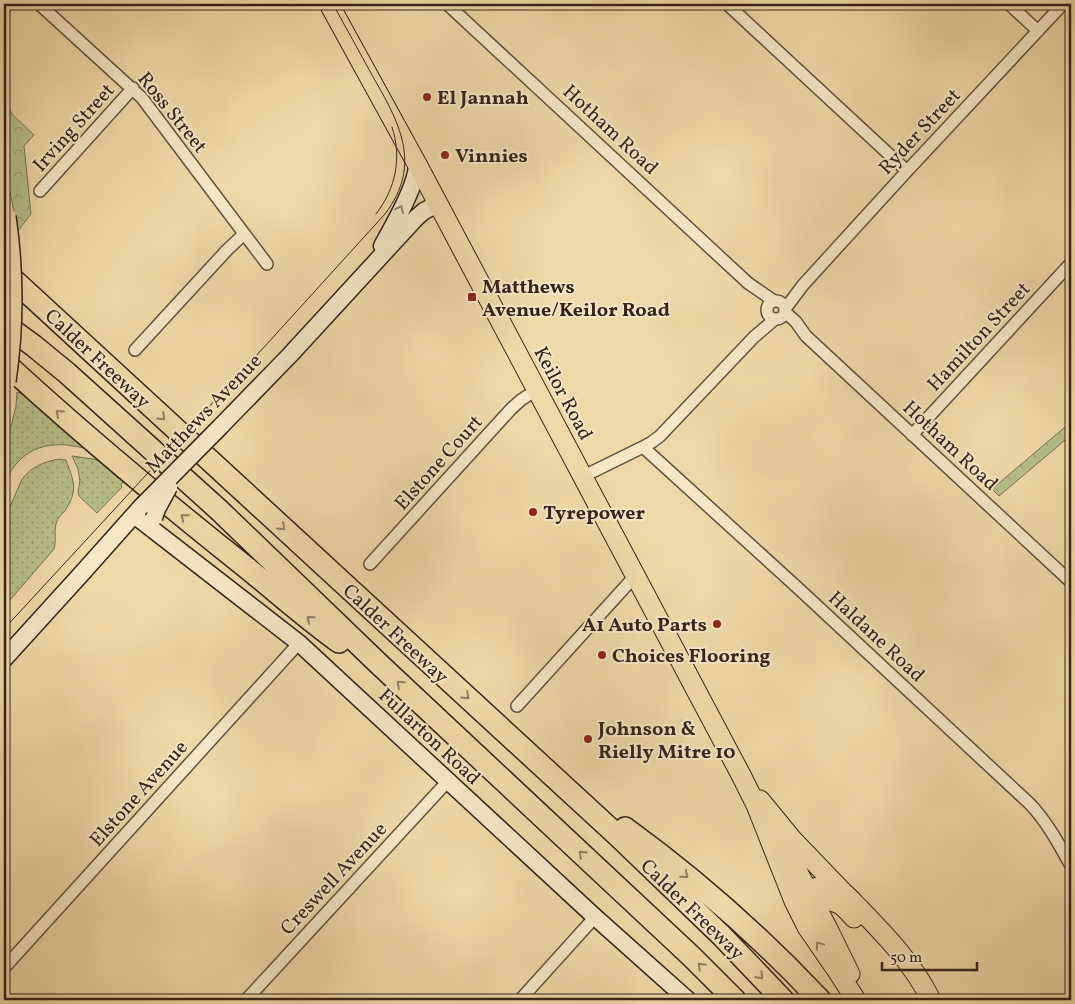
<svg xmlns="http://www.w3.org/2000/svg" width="1075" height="1004" font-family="Vollkorn,serif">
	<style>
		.grass { fill: url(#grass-dots); stroke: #767152 }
		.park { fill: url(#park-crowns); stroke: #767152 }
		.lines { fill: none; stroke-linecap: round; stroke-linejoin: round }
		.street-casing { stroke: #64503e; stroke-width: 14 }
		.secondary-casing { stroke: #35231b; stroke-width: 19 }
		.primary-casing { stroke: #35231b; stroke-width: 21 }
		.highway-casing { stroke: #35231b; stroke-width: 24 }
		.street { stroke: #f5e6c6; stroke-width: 11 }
		.secondary { stroke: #f5e6c6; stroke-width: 16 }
		.primary { stroke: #efd8a7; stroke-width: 19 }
		.highway { stroke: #efd8a7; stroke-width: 21 }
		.tram { stroke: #35231b; stroke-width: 1 }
		.secondary-bridge-casing { stroke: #35231b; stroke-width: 19; stroke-linecap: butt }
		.highway-bridge-casing { stroke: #35231b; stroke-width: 24; stroke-linecap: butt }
		.secondary-bridge { stroke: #f5e6c6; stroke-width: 16 }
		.highway-bridge { stroke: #efd8a7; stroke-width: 21 }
		.oneway { stroke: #958470 }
		.oneway2 { stroke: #927e61 }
		.poi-dot { fill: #8f2418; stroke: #f5e6c6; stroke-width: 2 }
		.labels { text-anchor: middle; stroke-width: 4; stroke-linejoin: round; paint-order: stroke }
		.poi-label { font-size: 20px; font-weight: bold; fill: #35231b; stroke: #f5e6c6; text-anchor: start }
		.street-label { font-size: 20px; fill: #35231b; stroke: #f5e6c6 }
	</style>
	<defs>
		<pattern id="grass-dots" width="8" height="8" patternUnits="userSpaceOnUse" patternTransform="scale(1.25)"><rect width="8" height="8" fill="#b7bf88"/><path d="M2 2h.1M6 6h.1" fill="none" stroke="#969b6e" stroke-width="1.8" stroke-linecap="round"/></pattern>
		<pattern id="park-crowns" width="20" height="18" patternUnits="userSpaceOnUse" patternTransform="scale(1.25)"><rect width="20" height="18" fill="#b7bf88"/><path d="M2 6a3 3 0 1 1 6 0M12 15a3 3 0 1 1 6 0" fill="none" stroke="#969b6e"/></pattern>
	</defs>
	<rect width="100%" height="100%" fill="#efd8a7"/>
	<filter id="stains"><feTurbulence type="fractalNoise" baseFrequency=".004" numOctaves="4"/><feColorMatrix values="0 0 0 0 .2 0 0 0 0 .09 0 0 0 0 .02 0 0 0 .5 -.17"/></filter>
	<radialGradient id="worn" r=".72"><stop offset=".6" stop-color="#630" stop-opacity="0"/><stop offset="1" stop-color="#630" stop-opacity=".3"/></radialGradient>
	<path class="grass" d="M17,392l8,3 75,58c-9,-3 -18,-6 -27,-7 -33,-6 -59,9 -69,41v-33l12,-48z
		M72,456l21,3 16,5 17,14 -5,7 1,2 -25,26 -18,-17 -1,-5 2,-10 -2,-12z
		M59,459l7,1c7,20 13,29 0,49 -2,4 -8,8 -9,12 -4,9 0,19 -3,28l-50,58v-86l17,-40c9,-14 22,-19 38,-22z"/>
	<path class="park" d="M4,99l8,15 22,21 -10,11 7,68 -13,17 -14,-67z
		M1071,422v13l-72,61 -7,-7z"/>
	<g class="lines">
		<defs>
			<path id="street" d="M39,4l103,94 125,166
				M447,4l301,279 26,18
				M727,4l180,167
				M1009,4l29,27
				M40,191l93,-103
				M767 310a9 9 0 1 1 18 0a9 9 0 1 1-18 0Z
				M785,309l18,-24 104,-114 156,-167
				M785,312l11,10 10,14 265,246
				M135,350l92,-100 17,-16
				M912,435l159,-172
				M643,447l156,142 231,215c17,18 29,40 41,62
				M582,477l61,-30 9,-5 8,-6 94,-99 21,-18
				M370,564l141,-155 10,-9 15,-10
				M517,706l118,-130
				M4,968l295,-325
				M246,1000l202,-219
				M520,1000l75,-83"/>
			<path id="secondary" d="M382,246c11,-20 35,-61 35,-82
				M220,427l70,-72 126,-137 8,-7 14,-7
				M134,515l165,128 296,274 93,83
				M4,659l80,-88 57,-64"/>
			<path id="primary" d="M329,4l88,160 324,611 15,30 38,96 13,26 31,45 18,28
				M760,800l32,39 50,52
				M778,837l13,22 37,70 22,45
				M799,898c9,-6 20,-15 31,-12 13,3 22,15 30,23 27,28 54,56 71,91
				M802,901c11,-2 27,-2 37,3 6,3 10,9 15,14"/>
			<path id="highway" d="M4,271l614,565 103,99 62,65
				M4,324l30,22 33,27 152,137 161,155 311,291 44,44
				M4,362c78,72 160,140 243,206 31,25 60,51 92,74
				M625,828c70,51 136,109 195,172"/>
		</defs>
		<use href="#street" class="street-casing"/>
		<use href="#secondary" class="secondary-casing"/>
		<use href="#primary" class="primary-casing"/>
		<use href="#highway" class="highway-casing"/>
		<use href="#street" class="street"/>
		<use href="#secondary" class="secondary"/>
		<use href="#primary" class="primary"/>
		<use href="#highway" class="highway"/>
		<path class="tram" d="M376,214c20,-26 26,-56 16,-87
			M4,629l262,-284 119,-131c38,-50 14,-92 -13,-139 -13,-24 -26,-47 -39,-71"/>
		<defs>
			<path id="secondary-bridge" d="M141,507l79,-80
				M154,518l3,-9 12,-22"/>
			<path id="highway-bridge" d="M5,217c8,55 8,109 0,164"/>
		</defs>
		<use href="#secondary-bridge" class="secondary-bridge-casing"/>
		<use href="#highway-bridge" class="highway-bridge-casing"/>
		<use href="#secondary-bridge" class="secondary-bridge"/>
		<use href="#highway-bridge" class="highway-bridge"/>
	</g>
	<defs><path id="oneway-chevron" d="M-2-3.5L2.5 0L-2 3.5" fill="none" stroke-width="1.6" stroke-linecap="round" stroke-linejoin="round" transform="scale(1.25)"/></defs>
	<use class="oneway" href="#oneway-chevron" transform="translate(400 209) rotate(-64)"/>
	<g class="oneway2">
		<use href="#oneway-chevron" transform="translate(59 413) rotate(-138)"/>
		<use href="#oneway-chevron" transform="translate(162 417) rotate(43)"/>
		<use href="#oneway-chevron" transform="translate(184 517) rotate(-141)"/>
		<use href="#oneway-chevron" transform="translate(282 527) rotate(43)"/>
		<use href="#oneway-chevron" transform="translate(310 619) rotate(-141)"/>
		<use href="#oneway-chevron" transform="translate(400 684) rotate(-137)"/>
		<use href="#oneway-chevron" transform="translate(466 696) rotate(43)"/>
		<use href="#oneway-chevron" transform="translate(582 854) rotate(-137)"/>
		<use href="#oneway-chevron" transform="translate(685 875) rotate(40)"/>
		<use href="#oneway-chevron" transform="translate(819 945) rotate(-124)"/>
		<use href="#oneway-chevron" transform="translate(701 966) rotate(-135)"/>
		<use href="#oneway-chevron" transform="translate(760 976) rotate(46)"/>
	</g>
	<g class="poi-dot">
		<circle cx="427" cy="97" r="5"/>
		<circle cx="445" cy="155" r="5"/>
		<rect x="467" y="292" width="10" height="10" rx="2.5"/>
		<circle cx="533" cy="512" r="5"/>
		<circle cx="717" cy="624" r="5"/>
		<circle cx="602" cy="655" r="5"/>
		<circle cx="588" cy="739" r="5"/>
	</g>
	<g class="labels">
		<g class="poi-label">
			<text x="437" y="104">El Jannah</text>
			<text x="455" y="162">Vinnies</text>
			<text x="482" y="293">Matthews<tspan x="482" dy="23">Avenue/Keilor Road</tspan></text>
			<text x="543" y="519">Tyrepower</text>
			<text x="707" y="631" text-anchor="end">A1 Auto Parts</text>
			<text x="612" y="662">Choices Flooring</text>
			<text x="598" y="735">Johnson &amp;<tspan x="598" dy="23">Rielly Mitre 10</tspan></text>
		</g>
		<g class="street-label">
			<text transform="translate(173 112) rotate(51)" y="7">Ross Street</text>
			<text transform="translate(73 127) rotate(-48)" y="7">Irving Street</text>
			<text transform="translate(611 129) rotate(43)" y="7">Hotham Road</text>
			<text transform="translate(919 131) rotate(-47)" y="7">Ryder Street</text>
			<text transform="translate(978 336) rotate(-47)" y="7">Hamilton Street</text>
			<text transform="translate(98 358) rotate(43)" y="7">Calder Freeway</text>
			<text transform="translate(564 393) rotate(62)" y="7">Keilor Road</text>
			<text transform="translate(203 413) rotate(-46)" y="7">Matthews Avenue</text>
			<text transform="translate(951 445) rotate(43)" y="7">Hotham Road</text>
			<text transform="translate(438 462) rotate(-48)" y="7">Elstone Court</text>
			<text transform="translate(396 633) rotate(43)" y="7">Calder Freeway</text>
			<text transform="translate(877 636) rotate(43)" y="7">Haldane Road</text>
			<text transform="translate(430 736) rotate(43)" y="7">Fullarton Road</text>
			<text transform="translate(138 793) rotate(-48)" y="7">Elstone Avenue</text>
			<text transform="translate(333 878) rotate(-47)" y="7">Creswell Avenue</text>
			<text transform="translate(693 909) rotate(44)" y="7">Calder Freeway</text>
		</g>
	</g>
	<rect width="1075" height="1004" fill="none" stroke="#efd8a7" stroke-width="20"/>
	<rect x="5" y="5" width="1065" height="994" fill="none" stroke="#35231b" stroke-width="2.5"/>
	<rect x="10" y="10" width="1055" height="984" fill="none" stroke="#35231b"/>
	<path d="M882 962v8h95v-8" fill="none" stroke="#35231b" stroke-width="2.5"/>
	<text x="890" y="962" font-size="15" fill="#35231b" stroke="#f5e6c6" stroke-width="4" paint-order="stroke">50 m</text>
	<rect width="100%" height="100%" filter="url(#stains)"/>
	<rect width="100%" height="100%" fill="url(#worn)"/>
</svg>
